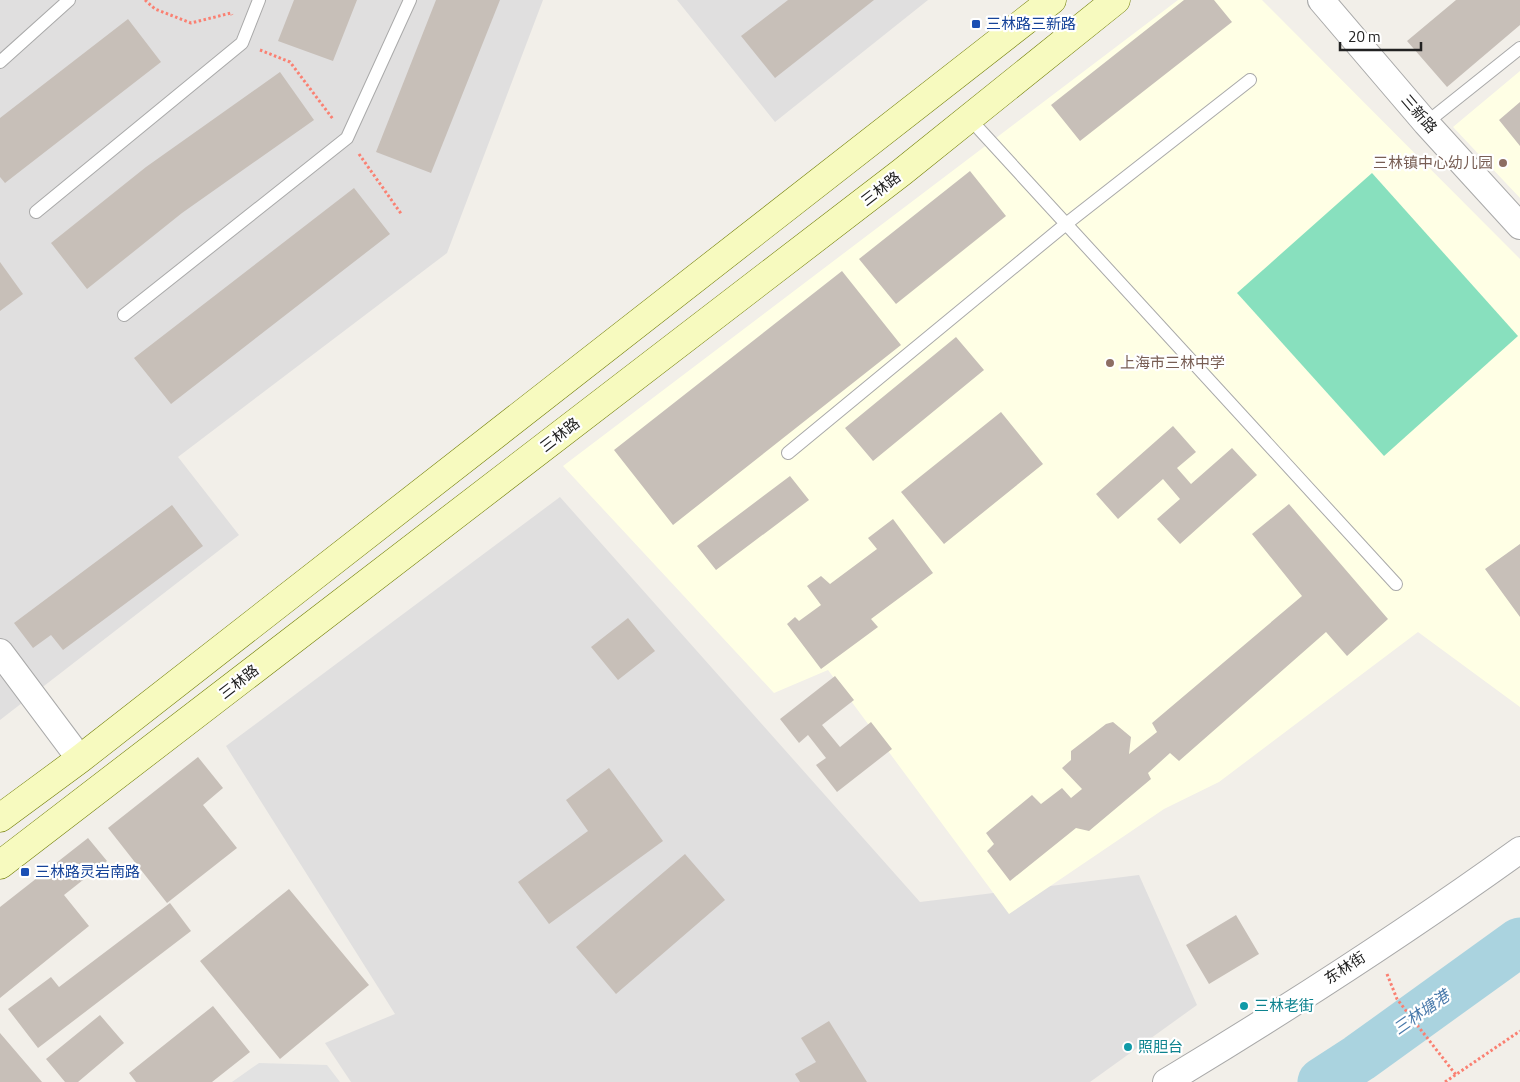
<svg xmlns="http://www.w3.org/2000/svg" width="1520" height="1082" font-family="'Titillium Web','Noto Sans SC',sans-serif">
	<style>
		.residential { fill: #e0dfdf }
		.education { fill: #ffffe5 }
		.pitch { fill: #88e0be }
		.parking { fill: #e2e2e2 }
		.lines { fill: none; stroke-linecap: round; stroke-linejoin: round }
		.river { stroke: #aad3df; stroke-width: 49 }
		.building { fill: #c7bfb8 }
		.service-casing { stroke: #a9a9a9; stroke-width: 14 }
		.minor-casing { stroke: #a9a9a9; stroke-width: 28 }
		.secondary-casing { stroke: #707d05; stroke-width: 29 }
		.path { stroke: #fa8072; stroke-width: 3; stroke-dasharray: 2.5 2.5; stroke-linecap: butt }
		.service { stroke: #fff; stroke-width: 12 }
		.minor { stroke: #fff; stroke-width: 26 }
		.secondary { stroke: #f7fabf; stroke-width: 28 }
		.transit-dot { fill: #1a4fb4; stroke: #fff; stroke-width: 2 }
		.education-dot { fill: #8d6e63; stroke: #fff; stroke-width: 2 }
		.culture-dot { fill: #0f9aa8; stroke: #fff; stroke-width: 2 }
		.labels { text-anchor: middle; stroke-width: 4.5; stroke-linejoin: round; paint-order: stroke }
		.transit-label { font-size: 15px; fill: #164399; stroke: #fff; text-anchor: start }
		.street-label { font-size: 15px; fill: #222; stroke: #fff }
		.education-label { font-size: 15px; fill: #785e54; stroke: #fff; text-anchor: end }
		.culture-label { font-size: 15px; fill: #0d838f; stroke: #fff; text-anchor: start }
		.water-label { font-size: 16px; font-style: italic; fill: #4a7aab; stroke: #fff }
	</style>
	<rect width="100%" height="100%" fill="#f2efe9"/>
	<path class="residential" d="M0,0h543l-96,253 -269,204 61,78 -239,185z
		M677,0h251l-153,122z
		M560,497l360,405 219,-27 58,130 -107,77h-739l-26,-39 70,-29 -169,-268z"/>
	<path class="education" d="M1178,0h84l258,259v448l-102,-75 -199,150 -55,27 -155,105 -181,-244 -54,23 -211,-227z
		M1520,71v127l-67,-71z"/>
	<path class="pitch" d="M1372,173l146,163 -134,120 -147,-163z"/>
	<path class="parking" d="M259,1063l68,2 13,17h-108z"/>
	<g class="lines">
		<path class="river" d="M1322,1082l37,-24 161,-116"/>
	</g>
	<path class="building" d="M294,0h63l-24,61 -55,-20z
		M436,0h64l-69,173 -55,-21z
		M788,0h86l-99,78 -34,-42z
		M1184,0h30l18,22 -152,119 -29,-36z
		M1456,0h64v25l-73,62 -40,-46z
		M128,19l33,43 -156,121 -5,-6v-59z
		M280,72l34,48 -132,93 -95,76 -36,-46 95,-76z
		M1520,102v44l-21,-26z
		M970,171l36,45 -110,88 -37,-45z
		M354,188l36,46 -219,170 -37,-46z
		M0,262l23,32 -23,17z
		M842,271l59,74 -228,180 -59,-75z
		M956,337l28,33 -111,91 -28,-33z
		M1001,412l42,52 -99,80 -43,-52z
		M1173,426l23,26 -19,16 14,16 41,-36 25,27 -77,69 -23,-25 23,-20 -17,-20 -45,40 -22,-25z
		M790,476l19,24 -93,70 -19,-24z
		M1289,504l99,115 -41,37 -21,-24 -147,129 -9,-8 -22,20 3,6 -62,52 -13,-3 -66,53 -23,-30 7,-7 -8,-11 46,-38 9,9 21,-16 9,10 11,-9 -20,-21 9,-8v-9l35,-27 7,-2 18,15 -2,17 28,-22 -5,-9 150,-127 -50,-62z
		M172,505l31,41 -140,104 -12,-15 -18,13 -19,-25z
		M893,519l40,54 -62,46 7,8 -57,42 -34,-45 8,-7 4,4 22,-16 -14,-19 14,-10 9,8 47,-35 -9,-11z
		M1520,544v73l-35,-48z
		M628,618l27,33 -37,29 -27,-33z
		M835,676l19,24 -32,25 18,22 31,-25 21,27 -55,43 -21,-27 10,-7 -18,-23 -9,8 -19,-24z
		M198,757l25,31 -20,17 34,43 -70,55 -59,-75z
		M609,768l54,73 -114,83 -31,-42 70,-51 -22,-31z
		M88,838l19,23 -43,34 25,31 -89,72v-91z
		M685,854l40,46 -109,94 -40,-47z
		M289,889l80,96 -89,74 -80,-98z
		M170,903l21,28 -153,117 -30,-39 43,-32 8,10z
		M1236,915l23,39 -50,30 -23,-39z
		M213,1006l37,46 -38,30h-76l-7,-9z
		M100,1015l24,28 -46,39h-13l-19,-23z
		M829,1021l15,24 23,37h-67l-5,-8 21,-12 -15,-24z
		M0,1033l42,49h-42z"/>
	<g class="lines">
		<defs>
			<path id="service" d="M0,62l69,-62
				M969,118l427,466
				M1426,123l94,-75
				M36,212l206,-169 17,-43
				M124,315l223,-177 63,-138
				M788,453l278,-229 184,-144"/>
			<path id="minor" d="M1321,0l105,123 94,103
				M0,652l80,107
				M1166,1082c121,-73 240,-150 354,-232"/>
			<path id="secondary" d="M0,818l80,-59 972,-759
				M0,865l902,-693 214,-172"/>
		</defs>
		<use href="#service" class="service-casing"/>
		<use href="#minor" class="minor-casing"/>
		<use href="#secondary" class="secondary-casing"/>
		<path class="path" d="M145,0l10,9 36,14 40,-10 1,2
			M260,50l30,12 43,57
			M359,154l43,61
			M1387,974l10,25 59,76
			M1445,1082l75,-51"/>
		<use href="#service" class="service"/>
		<use href="#minor" class="minor"/>
		<use href="#secondary" class="secondary"/>
	</g>
	<g class="transit-dot">
		<rect x="971" y="19" width="10" height="10" rx="2.5"/>
		<rect x="20" y="867" width="10" height="10" rx="2.5"/>
	</g>
	<g class="education-dot">
		<circle cx="1503" cy="163" r="5"/>
		<circle cx="1110" cy="363" r="5"/>
	</g>
	<g class="culture-dot">
		<circle cx="1244" cy="1006" r="5"/>
		<circle cx="1128" cy="1047" r="5"/>
	</g>
	<g class="labels">
		<g class="transit-label">
			<text x="986" y="29">三林路三新路</text>
			<text x="35" y="877">三林路灵岩南路</text>
		</g>
		<g class="street-label">
			<text transform="translate(1419 114) rotate(49)" y="5">三新路</text>
			<text transform="translate(881 189) rotate(-38)" y="5">三林路</text>
			<text transform="translate(560 435) rotate(-38)" y="5">三林路</text>
			<text transform="translate(239 682) rotate(-38)" y="5">三林路</text>
			<text transform="translate(1345 968) rotate(-33)" y="5">东林街</text>
		</g>
		<g class="education-label">
			<text x="1493" y="168">三林镇中心幼儿园</text>
			<text x="1120" y="368" text-anchor="start">上海市三林中学</text>
		</g>
		<g class="culture-label">
			<text x="1254" y="1011">三林老街</text>
			<text x="1138" y="1052">照胆台</text>
		</g>
		<g class="water-label">
			<text transform="translate(1421 1012) rotate(-35)" y="6">三林塘港</text>
		</g>
	</g>
	<path d="M1340 42v8h81v-8" fill="none" stroke="#222222" stroke-width="2.5"/>
	<text x="1348" y="42" font-size="15" fill="#222222" stroke="#ffffff" stroke-width="4" paint-order="stroke">20 m</text>
</svg>
